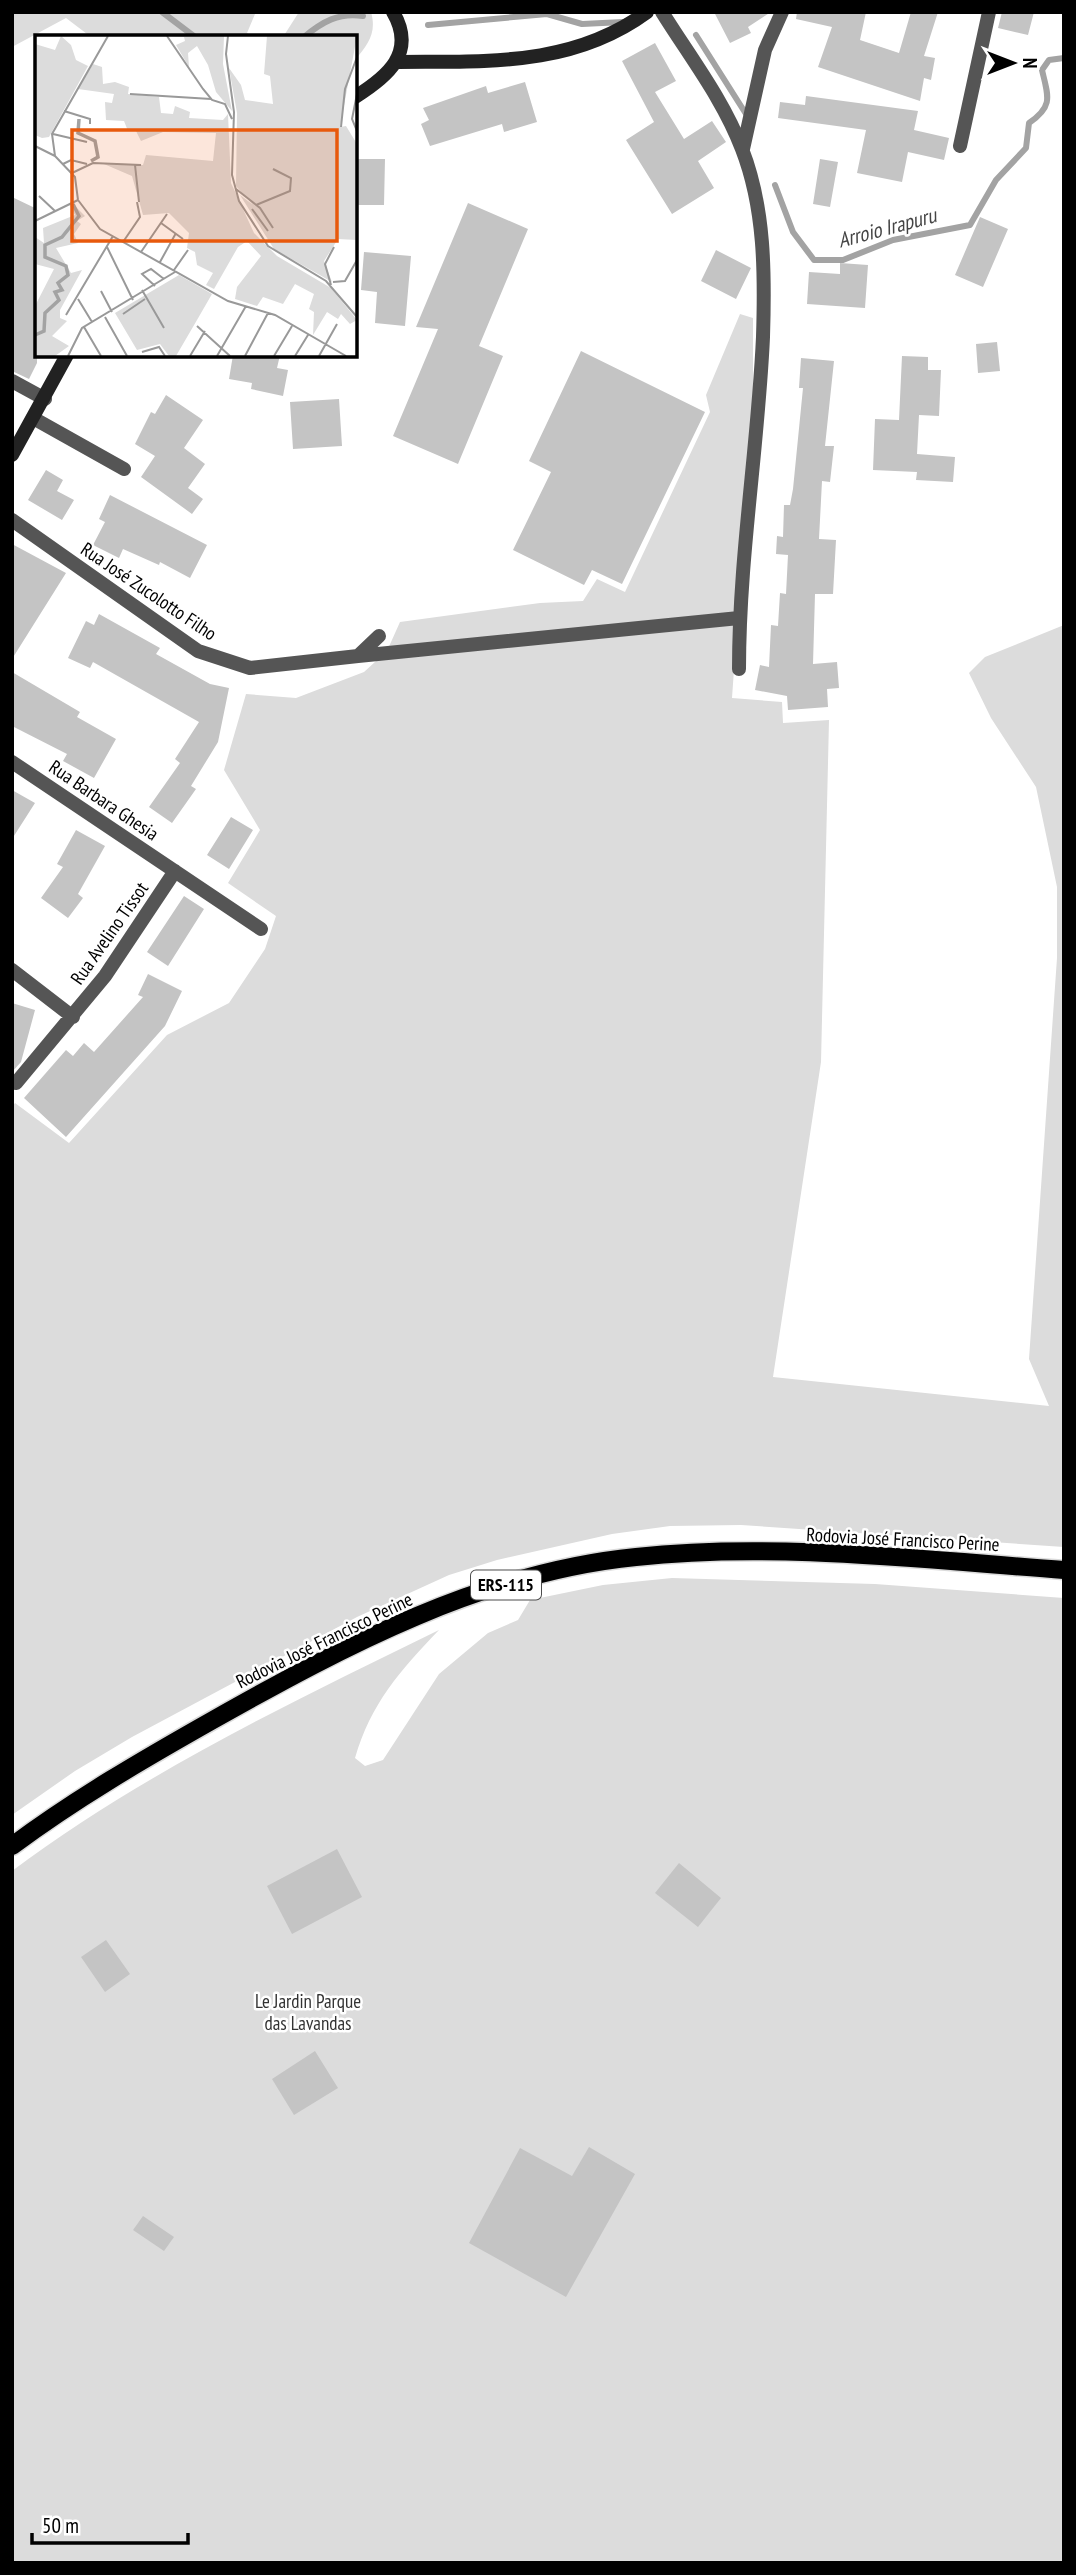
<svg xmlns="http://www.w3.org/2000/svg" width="1076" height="2575" font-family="'PT Sans Narrow',sans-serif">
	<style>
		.green { fill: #dcdcdc }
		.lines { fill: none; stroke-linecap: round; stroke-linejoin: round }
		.stream { stroke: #a3a3a3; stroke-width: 6 }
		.building { fill: #c4c4c4 }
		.primary-casing { stroke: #dbdbdb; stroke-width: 21 }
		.street { stroke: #555; stroke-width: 14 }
		.secondary { stroke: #222; stroke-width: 14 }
		.primary { stroke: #000; stroke-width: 18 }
		.labels { text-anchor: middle; stroke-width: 5; stroke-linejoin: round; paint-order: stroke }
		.shield { fill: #fff; stroke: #4c4c4c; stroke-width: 2 }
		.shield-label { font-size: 18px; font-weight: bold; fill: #000 }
		.street-label { font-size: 19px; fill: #000; stroke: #fff }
		.park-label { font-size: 19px; fill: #333; stroke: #fff }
		.water-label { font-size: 21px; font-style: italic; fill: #444; stroke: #fff }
		.inset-river { fill: none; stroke: #a3a3a3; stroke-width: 3.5 }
		.inset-road { fill: none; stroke: #999; stroke-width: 2 }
		.view { fill: #e8590c; fill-opacity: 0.15; stroke: #e8590c; stroke-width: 3.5 }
		.inset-edge { fill: none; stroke: #000; stroke-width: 3.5 }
	</style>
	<rect width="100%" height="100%" fill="#fff"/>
	<path class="green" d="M12,12h241l2,2 -8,19 5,4h-161l-25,-19 -54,29z
		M299,12h72c6,21 -3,32 -16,48v-23h-72z
		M740,314l13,4v82l-21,298 50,4 1,21 46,-3 -8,342 -48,315 276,29 -20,-47 28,-401v-71l-21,-100 -45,-69 -22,-45 16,-16 79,-32v922l-323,-22 -71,1 -58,8 -115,26 -48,15 -92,42 -225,120 -57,34 -63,44v-708l3,-4 54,40 98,-108 62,-32 36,-54 11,-33 -48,-33 32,-53 -36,-60 22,-76 50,4 68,-26 23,-21 13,-29 140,-19 43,-2 14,-22 28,13 85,-180 -4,-17z
		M672,1578l203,6 189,14v965h-1052v-692c131,-98 280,-169 427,-241 -39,41 -68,73 -84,128l10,8 18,-6 56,-86 49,-41 30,-13 12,-20 73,-15z"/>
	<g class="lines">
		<path class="stream" d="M162,12l33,25
			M428,25l119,-11 35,10 41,-2
			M696,35l50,79
			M304,37c18,-15 35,-25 59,-21
			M775,185l18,47 21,28h29l50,-20 77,-15 26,-45 30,-32 3,-25c25,-17 19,-27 13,-53l7,-10 15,-2"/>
	</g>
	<path class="building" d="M714,12h57l-23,15 3,6 -21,10z
		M797,12h69l-6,28 39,13 12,-41h27l-14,44 11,2 -4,22 -7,-2 -4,23 -102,-34 14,-40 -36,-8z
		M1002,12h32l-6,23 -30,-7z
		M655,43l21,38 -21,11 29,47 28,-18 14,21 -28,19 16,27 -42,26 -46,-74 28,-18 -32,-61z
		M525,82l12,40 -33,10 -2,-8 -72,22 -9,-22 8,-4 -6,-12 63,-22 2,7z
		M806,96l112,15 -4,19 35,8 -5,22 -36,-8 -6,30 -45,-9 9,-43 -88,-12 2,-16 25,3z
		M355,159h30l-1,46h-29z
		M820,159l18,3 -8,45 -17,-3z
		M12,197l25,12v154l-8,16 -17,-8z
		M468,203l60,26 -49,117 24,10 -45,108 -65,-28 45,-107 -22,-2z
		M980,217l28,12 -25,58 -28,-12z
		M716,250l35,18 -15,31 -35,-18z
		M364,252l47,4 -6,70 -30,-3 2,-31 -16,-2z
		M840,263l28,2 -3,43 -58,-4 2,-32 31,2z
		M997,342l3,29 -22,2 -2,-29z
		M581,351l124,61 -83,172 -30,-14 -8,15 -71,-35 38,-78 -22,-11z
		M233,355h47l-3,13 11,2 -5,26 -32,-7 1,-6 -23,-4z
		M902,356l26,1v13h13l-2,46 -20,-1 -2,39 38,3 -2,25 -37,-2 1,-8 -44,-2 2,-51 24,1z
		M801,358l33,3 -9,85h9l-4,36 -8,-1 -3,58 17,1 -3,54h-18l-2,70 24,-2 2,26 -12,1 1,18 -40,3 -1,-14 -32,-6 5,-25 9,2 2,-42 7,1 2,-33 6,1 2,-39 -12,-1 1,-18 6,1 1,-32h6l3,-16 10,-101h-4z
		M166,395l37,25 -19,28 21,16 -17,24 15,11 -11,15 -51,-37 14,-21 -20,-12 16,-32 4,2z
		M339,399l3,47 -49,3 -3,-47z
		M46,470l17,10 -6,11 17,9 -12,20 -34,-20z
		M110,495l97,50 -17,33 -30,-16 -1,3 -36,-16 -4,9 -26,-13 12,-23 -6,-3z
		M12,544l54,29 -54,86z
		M99,614l61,34 -4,6 54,30 19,4 -11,54 -27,44 5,3 -24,34 -23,-16 31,-44 -5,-4 24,-37 -106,-60 -3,6 -22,-10 18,-37 8,4z
		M12,672l68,40 -3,5 39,22 -22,39 -31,-17 4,-7 -55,-28z
		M12,790l23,13 -23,36z
		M231,817l22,13 -24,39 -22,-14z
		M76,830l29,16 -27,48 5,4 -15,20 -27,-20 22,-31 -6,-3z
		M184,896l20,13 -36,57 -21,-14z
		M148,974l34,17 -17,35 -99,111 -42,-39 42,-48 7,6 11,-13 10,9 49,-55 -5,-2z
		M12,1003l23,7 -14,52 -9,10z
		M337,1849l25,48 -70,37 -25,-48z
		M679,1863l42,35 -23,29 -43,-34z
		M106,1940l24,34 -25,18 -24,-35z
		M315,2051l23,37 -44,27 -22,-36z
		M589,2147l46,27 -69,123 -97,-54 51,-95 52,28z
		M143,2216l31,21 -10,14 -31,-21z"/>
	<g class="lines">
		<defs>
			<path id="primary" d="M12,1846c63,-47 132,-87 201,-126 131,-74 270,-148 423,-163 138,-15 289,3 428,13"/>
		</defs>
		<use href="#primary" class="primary-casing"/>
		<path class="street" d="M662,12c28,45 61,87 80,137 23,59 23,125 21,188 -5,111 -24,221 -24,332
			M960,146l29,-134
			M743,149l22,-99 17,-38
			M12,381l33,18
			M33,418l91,51
			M12,520l186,131 52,17 108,-12 21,-20
			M358,656l381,-38
			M12,762l249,167
			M12,970l61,47
			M16,1083l89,-107 70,-105"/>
		<path class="secondary" d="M398,62c89,-1 174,5 249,-50
			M355,97c32,-20 62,-44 38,-85
			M12,455l55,-100"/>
		<use href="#primary" class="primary"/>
	</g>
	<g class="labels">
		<rect class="shield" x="471" y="1570.5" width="70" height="29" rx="5"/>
		<g class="shield-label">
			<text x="506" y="1591">ERS-115</text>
		</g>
		<g class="street-label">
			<text transform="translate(149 591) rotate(34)" y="7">Rua José Zucolotto Filho</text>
			<text transform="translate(104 800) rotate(34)" y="7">Rua Barbara Ghesia</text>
			<text transform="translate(109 933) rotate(-55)" y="7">Rua Avelino Tissot</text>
			<text transform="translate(903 1539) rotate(3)" y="7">Rodovia José Francisco Perine</text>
			<text transform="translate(324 1640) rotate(-26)" y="7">Rodovia José Francisco Perine</text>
		</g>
		<g class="park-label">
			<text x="308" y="2008">Le Jardin Parque<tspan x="308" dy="22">das Lavandas</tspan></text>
		</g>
		<g class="water-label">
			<text transform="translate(887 228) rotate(-15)" y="7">Arroio Irapuru</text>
		</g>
	</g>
	<g transform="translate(35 35)">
		<rect width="322" height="322" fill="#fff"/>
		<path d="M26,1l10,9 5,15 12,6 -39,71 -7,1 -7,-3v-91l20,6zM136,1h53l-1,28 9,47 -16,-19 -8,-27 -11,-19 -9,7 1,14 -13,-22 9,-4 -1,-4zM232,1h90l-17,91 6,-1 11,18v96l-19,-1 -14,22 8,21 -58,-33 -34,-54 12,9 -16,-18 1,-73 -8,-45 12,17 4,15 28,4 -3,-28 -6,-2zM58,29l9,3 1,17 12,-2 14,5 -1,7 31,3 2,16 12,1 2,-8 15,6 -1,6 34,2 5,-6 3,69 23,50 23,23 54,32 26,32 -7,4 -9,-10 -3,5 -11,-7 -14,23 1,-23 -5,-3 5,-15 -19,-10 -12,20 -20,-7 -6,9 -22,-7 2,-12 24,-31 -14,-15 -9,6 -24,42 -8,-4 7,-12 -16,-8 -2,-13 -8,-4 2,-15 -20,-20 -26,2 -11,-39 -28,-12 39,1 3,-10 67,6 3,-28 -53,-1 -22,9 -5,-10h-8l-4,-10 -18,-1 -1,-18 7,1 2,-9 -36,-5zM37,168l13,13 -8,5 4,3 -7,10 4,9 -22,5 15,25 11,-3 -22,40v8l7,3 -15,15 17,10 -14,10h-20v-50l19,-37 -19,-5v-27l9,6 -1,-15 32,-13 -6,-11zM144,240l33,19 -15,26 -21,36h-7l-9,-12 -23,6 -22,-37z" fill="#dcdcdc"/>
		<path class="inset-river" d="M44,84l-1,14 17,8 3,16 -7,4M0,300l9,-4 1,-18 14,-13 -4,-8 7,-2 -4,-7 10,-8 -2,-9 -21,-9v-12l17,-8 17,-21 -6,-12"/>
		<path class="inset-road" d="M132,1l36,53 9,11 13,4 7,15M193,1l-2,18 8,58 -2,63 7,26 29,45 58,35 31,36M95,59l81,5M322,59l-5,25 5,12M29,76l26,8v5M306,92l4,-38 12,-32M18,99l34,8M0,111l20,10M28,129l8,-4 16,4M100,130l4,37M37,138l21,-10 48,2M201,154l24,19 13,20M4,161l16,15M43,165l22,29 128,72 47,14 71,41M43,165l-3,-23 -20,-21 -3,-22 56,-98M221,170l34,-14 1,-13 -18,-9M217,174l16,22M0,186l43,-21M126,188l22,16M88,207l17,-25 -3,-15M72,212l26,53M106,217l26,-38M125,227l16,-29M139,235l14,-20M298,247l12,-1 12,-21M296,250l-6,-21 9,-17M120,251l-13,-12 9,-5 13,10M107,255l22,38M66,256l11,21M43,264l14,23M88,279l22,-15M31,280l47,-79M70,282l22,39M162,291l33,30M49,292l17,29M107,317l17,-5 6,9M33,321l14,-28 93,-56M155,321l15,-25M182,321l29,-50M210,321l23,-43M239,321l18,-30M260,321l13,-21M284,321l18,-32"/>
		<path class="view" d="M37,95h265v111h-265z"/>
		<rect width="322" height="322" class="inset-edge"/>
	</g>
	<rect width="1076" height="2575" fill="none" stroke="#000000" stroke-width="28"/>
	<g transform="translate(1013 63) rotate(90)" stroke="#ffffff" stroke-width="5" paint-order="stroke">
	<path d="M0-5L12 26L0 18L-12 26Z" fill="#000000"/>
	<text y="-10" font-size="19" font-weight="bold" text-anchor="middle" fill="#000000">N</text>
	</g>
	<path d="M32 2533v10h156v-10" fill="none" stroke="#000000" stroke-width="3.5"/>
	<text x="42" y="2533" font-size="21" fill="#000000" stroke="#ffffff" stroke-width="5" paint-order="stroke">50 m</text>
</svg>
